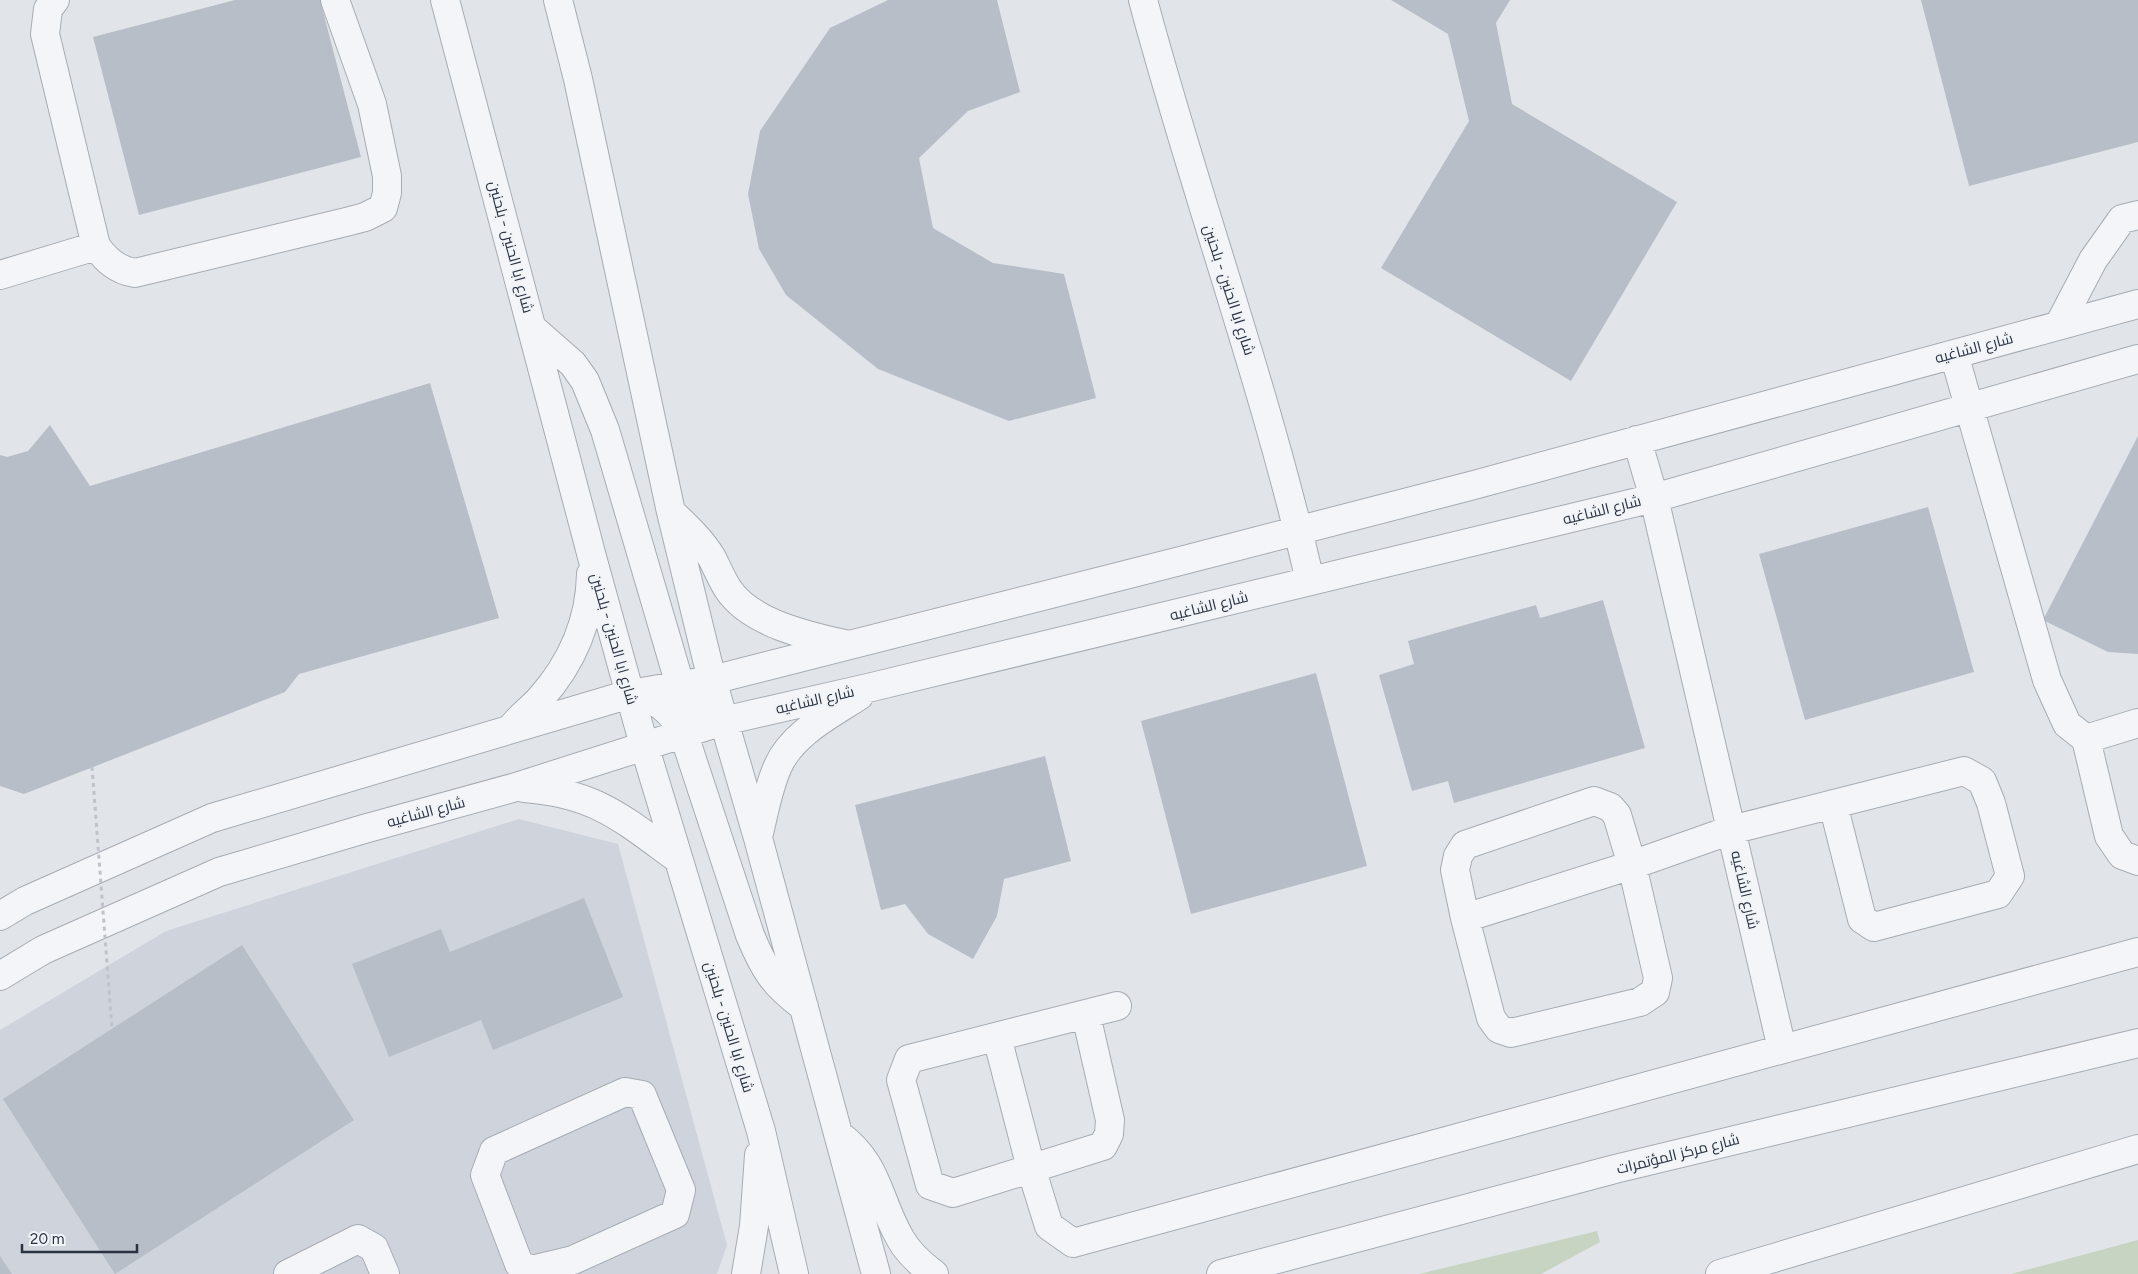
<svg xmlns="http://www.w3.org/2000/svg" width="2138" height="1274" font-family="Figtree,Cairo,sans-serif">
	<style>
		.built { fill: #cfd4dc }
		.green { fill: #c7d4c2 }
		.building { fill: #b8bec7 }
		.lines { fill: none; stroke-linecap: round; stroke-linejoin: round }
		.minor-casing { stroke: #a6acb4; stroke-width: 30 }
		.minor { stroke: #f4f5f8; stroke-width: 28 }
		.path-bridge { stroke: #bfc2c9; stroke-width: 3; stroke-dasharray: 4 4; stroke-linecap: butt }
		.labels { text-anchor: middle; stroke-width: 4; stroke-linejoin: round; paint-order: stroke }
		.street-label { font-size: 15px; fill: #2a3242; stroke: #f1f4f7 }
	</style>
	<rect width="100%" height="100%" fill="#e1e5ea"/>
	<path class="built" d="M519,819l99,25 109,401 -10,29h-717v-244l166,-99z"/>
	<path class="green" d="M1597,1231l3,11 -59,32h-122z
		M2138,1240v34h-127z"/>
	<path class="building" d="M235,0h85l41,157 -222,58 -46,-178z
		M888,0h109l23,92 -52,19 -49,47 14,70 60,35 71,11 32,124 -87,23 -131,-52 -92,-74 -27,-46 -11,-55 12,-63 70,-103z
		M1391,0h119l-14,23 16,81 165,98 -106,179 -190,-113 88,-147 -21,-87z
		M1921,0h217v142l-169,44z
		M430,383l69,235 -200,56 -14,18 -261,102 -24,-8v-331l7,2 21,-6 22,-26 40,61z
		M2138,436v218l-30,-2 -65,-32z
		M1928,507l46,165 -169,48 -46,-166z
		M1603,600l42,148 -191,55 -6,-22 -36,10 -33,-116 35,-11 -6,-23 128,-36 4,13z
		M1316,673l51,193 -176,48 -50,-193z
		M1045,756l26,105 -67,18 -7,37 -24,43 -45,-25 -23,-30 -24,6 -26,-105z
		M584,898l39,99 -130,53 -12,-30 -92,37 -37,-93 89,-35 9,23z
		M242,945l112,175 -239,154 -112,-175z
		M0,1256l12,18h-12z"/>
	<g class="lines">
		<defs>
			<path id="minor" d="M55,0l-7,9 -3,25 51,212c10,14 21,24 39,27l211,-51 19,-5 18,-9 4,-15v-17l-15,-72 -37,-104
				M445,0l147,557 52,188 117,386 33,143
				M558,0l20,79 93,433 41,168 46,158 118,436
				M1143,0c52,195 122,384 167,581
				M0,275l96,-29
				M2059,325l34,-65 29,-41 16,-4
				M532,328l41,36 12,17 20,49 75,255 14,19 29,17
				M1954,354l93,326 20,44 19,15 23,97 13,19 16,6
				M1637,440l17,58 128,551
				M671,512c16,15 30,28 41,46 5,10 10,22 16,31 22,34 80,47 116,55
				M631,694c25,4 40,16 52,38l67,203c14,34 23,49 54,72
				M513,726c8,-10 19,-18 27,-27 32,-36 50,-77 51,-125
				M2086,739l52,-16
				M524,788c72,5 99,31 154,71
				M758,837c6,-24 10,-49 20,-71 14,-32 53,-52 81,-70
				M0,916l25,-15 187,-83 418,-124 82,-14 476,-121 286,-74 664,-181
				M1465,918l167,-53 -15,-50 -7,-8 -16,-6 -129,44 -7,11 -3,14 10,48 26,100 8,11 12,4 129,-31 15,-10 3,-14 -26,-113 99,-35 233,-59 18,10 9,22 19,73 -12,18 -124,33 -12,-8 -29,-115
				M0,976l43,-26 176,-78 145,-43 152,-42 207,-66 149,-34 782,-189 484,-139
				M1086,1015l24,105 -1,14 -6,12 -150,47 -23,-8 -29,-105 8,-21 208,-53
				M997,1037l34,131 18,58 24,17 1065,-291
				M625,1092l17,3 39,95 -6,24 -102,46 -42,10 -12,-6 -34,-89 9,-24z
				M838,1134c41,30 39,64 62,104 7,13 22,27 34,36
				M288,1274l70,-35 16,9 11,26
				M746,1274l8,-48 5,-71
				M1221,1274l394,-105 523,-126
				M1720,1274l418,-125"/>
		</defs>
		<use href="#minor" class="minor-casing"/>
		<use href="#minor" class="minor"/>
		<path class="path-bridge" d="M92,767l20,262"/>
	</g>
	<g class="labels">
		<g class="street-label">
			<text transform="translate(511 247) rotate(75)" y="5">شارع ابا الحنين - بلحنين</text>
			<text transform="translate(1229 290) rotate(72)" y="5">شارع ابا الحنين - بلحنين</text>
			<text transform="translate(1974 348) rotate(-15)" y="5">شارع الشاغيه</text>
			<text transform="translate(1602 510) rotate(-14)" y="5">شارع الشاغيه</text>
			<text transform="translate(1209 606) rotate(-14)" y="5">شارع الشاغيه</text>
			<text transform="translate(614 639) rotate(74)" y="5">شارع ابا الحنين - بلحنين</text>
			<text transform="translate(815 700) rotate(-13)" y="5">شارع الشاغيه</text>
			<text transform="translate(426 812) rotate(-15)" y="5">شارع الشاغيه</text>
			<text transform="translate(1745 890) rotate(77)" y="5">شارع الشاغيه</text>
			<text transform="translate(729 1027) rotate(73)" y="5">شارع ابا الحنين - بلحنين</text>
			<text transform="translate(1678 1154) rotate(-14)" y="5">شارع مركز المؤتمرات</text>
		</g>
	</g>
	<path d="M22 1244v8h115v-8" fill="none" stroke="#2a3242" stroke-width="2.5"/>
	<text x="30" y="1244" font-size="15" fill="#2a3242" stroke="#f1f4f7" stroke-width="4" paint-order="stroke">20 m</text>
</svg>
